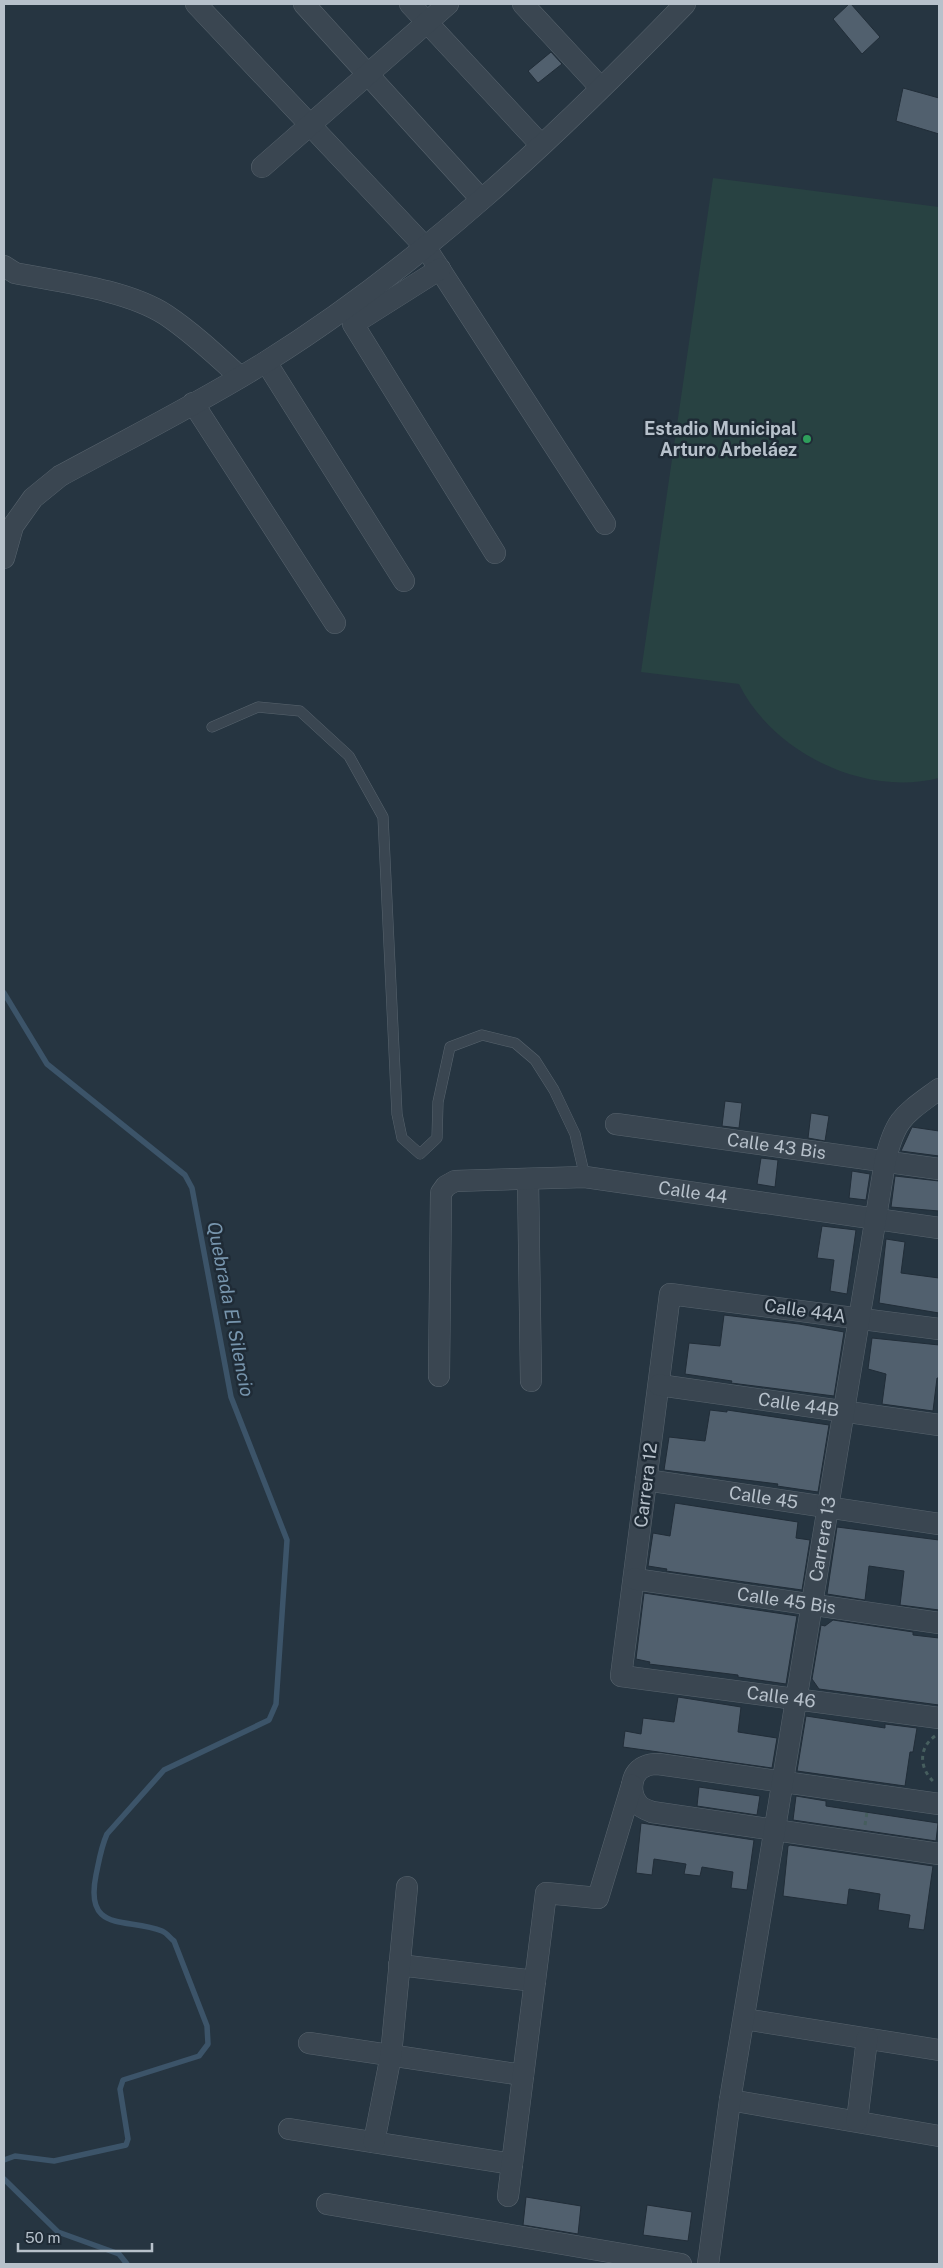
<svg xmlns="http://www.w3.org/2000/svg" width="943" height="2268" font-family="'Public Sans',sans-serif">
	<style>
		.green { fill: #284242 }
		.lines { fill: none; stroke-linecap: round; stroke-linejoin: round }
		.stream { stroke: #3c5469; stroke-width: 5.5 }
		.building { fill: #51606e; stroke: #212d38 }
		.service-casing { stroke: #58646e; stroke-width: 11 }
		.minor-casing { stroke: #58646e; stroke-width: 22 }
		.path { stroke: #465e5e; stroke-width: 3; stroke-dasharray: 4 4; stroke-linecap: butt }
		.service { stroke: #3a4651; stroke-width: 10 }
		.minor { stroke: #3a4651; stroke-width: 21 }
		.leisure-dot { fill: #2e9e5b; stroke: #1f2b36; stroke-width: 2 }
		.labels { text-anchor: middle; stroke-width: 5; stroke-linejoin: round; paint-order: stroke }
		.poi-label { font-size: 18px; font-weight: bold; fill: #b7c1cb; stroke: #1f2b36; text-anchor: end }
		.street-label { font-size: 18px; fill: #b7c1cb; stroke: #1f2b36 }
		.water-label { font-size: 19px; font-style: italic; fill: #7795ad; stroke: #1f2b36 }
	</style>
	<rect width="100%" height="100%" fill="#263541"/>
	<path class="green" d="M713,178l226,29v571c-75,19 -166,-25 -200,-94l-98,-12z"/>
	<g class="lines">
		<path class="stream" d="M4,993l43,71 138,111 7,13 39,209 56,143 -11,164 -7,16 -105,50 -57,64c-6,13 -8,27 -11,41 -12,59 31,42 66,56 5,2 8,7 12,10l33,85 1,18 -9,12 -76,24 -3,9 8,50 -2,6 -72,16 -39,-5 -11,4
			M4,2179l54,53 61,22 8,10"/>
	</g>
	<path class="building" d="M849,4h2l29,33 -18,17 -29,-35z
		M551,52l11,12 -24,19 -10,-12z
		M903,88l36,10v36l-43,-13z
		M725,1101l17,2 -3,25 -17,-2z
		M811,1113l18,3 -4,25 -17,-3z
		M912,1127l27,4v25l-38,-5z
		M761,1158l17,2 -3,27 -18,-3z
		M852,1171l18,3 -4,26 -17,-2z
		M895,1176l44,5v30l-48,-4z
		M822,1226l34,4 -9,64 -17,-3 4,-31 -17,-2z
		M886,1239l19,3 -4,31 38,5v35l-60,-10z
		M724,1315l75,9 45,8 -10,64 -103,-13 1,-2 -47,-7 4,-31 31,3z
		M872,1338l67,7v33h-2l-4,33 -51,-7 4,-30 -18,-5z
		M710,1410l17,2v-2l102,15 -11,67 -41,-6 1,-2 -114,-14 5,-33 36,4z
		M675,1503l123,19 -2,16 14,2 -8,50 -136,-19 1,-2 -19,-3 5,-33 17,3z
		M837,1527l102,13v70l-39,-5 4,-34 -35,-5 -4,34 -38,-6z
		M644,1593l153,23 -11,68 -48,-7v-2l-89,-11 1,-2 -14,-3z
		M833,1620l80,12v3l26,3v67l-120,-16 -7,-10 9,-54 4,1z
		M678,1697l63,10 -3,25 39,6 -5,30 -149,-21 2,-16 16,3 2,-16 31,4z
		M806,1716l79,12v-4l32,4 -4,24h-3l-5,34 -108,-15z
		M699,1787l61,9 -3,19 -60,-9z
		M796,1796l30,5v5l112,17 -2,18 -143,-21z
		M641,1823l113,17 -7,50 -16,-2 2,-16 -31,-5 -2,9 -16,-2 2,-10 -32,-5 -2,16 -16,-2z
		M790,1845l143,21 -9,64 -16,-2 2,-13 -32,-5 2,-16 -31,-5 -2,16 -64,-9 5,-50z
		M526,2197l55,9 -3,28 -55,-9z
		M647,2205l45,7 -4,29 -45,-6z"/>
	<g class="lines">
		<defs>
			<path id="service" d="M212,727l46,-20 42,4 49,45 34,61 14,297 5,24 18,16 17,-16 1,-36 12,-55 32,-12 33,8 20,17 19,30 21,44 10,43"/>
			<g id="minor">
				<path d="M196,4l230,244 179,276"/>
				<path d="M304,4l177,195"/>
				<path d="M410,4l131,141"/>
				<path d="M523,4l77,83"/>
				<path d="M262,167l186,-163"/>
				<path d="M4,266l11,7c46,9 113,17 151,42 27,18 51,41 74,62"/>
				<path d="M440,269l-87,55 142,229"/>
				<path d="M266,362l138,219"/>
				<path d="M193,403l142,220"/>
				<path d="M4,558l9,-32 20,-28 27,-22c68,-37 138,-72 204,-113 157,-98 293,-227 421,-359"/>
				<path id="s1" d="M616,1124l323,45"/>
				<path d="M528,1179l3,202"/>
				<path id="s2" d="M939,1329l-269,-35 -49,382 318,42"/>
				<path id="s3" d="M439,1376l2,-183 5,-7 9,-5 130,-4 354,51"/>
				<path id="s4" d="M659,1385l280,40"/>
				<path id="s5" d="M646,1480l293,44"/>
				<path id="s6" d="M634,1579l305,44"/>
				<path d="M939,1804l-281,-40c-3,0 -8,0 -12,2 -15,5 -18,26 -8,38 3,4 9,6 14,8l287,42"/>
				<path d="M399,1965l136,16"/>
				<path d="M744,2019l195,31"/>
				<path d="M309,2043l214,32"/>
				<path d="M730,2100l209,36"/>
				<path d="M857,2121l10,-82"/>
				<path d="M289,2129l223,35"/>
				<path d="M374,2142l17,-87 16,-168"/>
				<path d="M508,2196l38,-303 52,5 34,-113"/>
				<path d="M327,2204l354,60"/>
				<path id="s7" d="M708,2264l22,-164 155,-938c10,-44 19,-47 54,-73"/>
			</g>
		</defs>
		<use href="#service" class="service-casing"/>
		<use href="#minor" class="minor-casing"/>
		<path class="path" d="M935,1736c-18,13 -15,34 0,47
			M865,1825l2,-13"/>
		<use href="#service" class="service"/>
		<use href="#minor" class="minor"/>
	</g>
	<circle class="leisure-dot" cx="807" cy="439" r="5"/>
	<g class="labels">
		<g class="poi-label">
			<text x="797" y="435">Estadio Municipal<tspan x="797" dy="21">Arturo Arbeláez</tspan></text>
		</g>
		<g class="street-label">
			<text dy="6" stroke="none"><textPath href="#s1" startOffset="162">Calle 43 Bis</textPath></text>
			<text dy="6" stroke="none"><textPath href="#s3" startOffset="441">Calle 44</textPath></text>
			<text transform="translate(805 1311) rotate(8)" y="6">Calle 44A</text>
			<text dy="6" stroke="none"><textPath href="#s4" startOffset="141">Calle 44B</textPath></text>
			<text transform="translate(646 1485) rotate(-83)" y="6">Carrera 12</text>
			<text dy="6" stroke="none"><textPath href="#s5" startOffset="119">Calle 45</textPath></text>
			<text dy="6" stroke="none"><textPath href="#s7" startOffset="734">Carrera 13</textPath></text>
			<text dy="6" stroke="none"><textPath href="#s6" startOffset="154">Calle 45 Bis</textPath></text>
			<text dy="6" stroke="none"><textPath href="#s2" startOffset="818">Calle 46</textPath></text>
		</g>
		<g class="water-label">
			<text transform="translate(231 1309) rotate(79)" y="7">Quebrada El Silencio</text>
		</g>
	</g>
	<rect width="943" height="2268" fill="none" stroke="#b7c1cb" stroke-width="10"/>
	<path d="M18 2243v8h134v-8" fill="none" stroke="#b7c1cb" stroke-width="2.5"/>
	<text x="25" y="2243" font-size="15" fill="#b7c1cb" stroke="#1f2b36" stroke-width="4" paint-order="stroke">50 m</text>
</svg>
